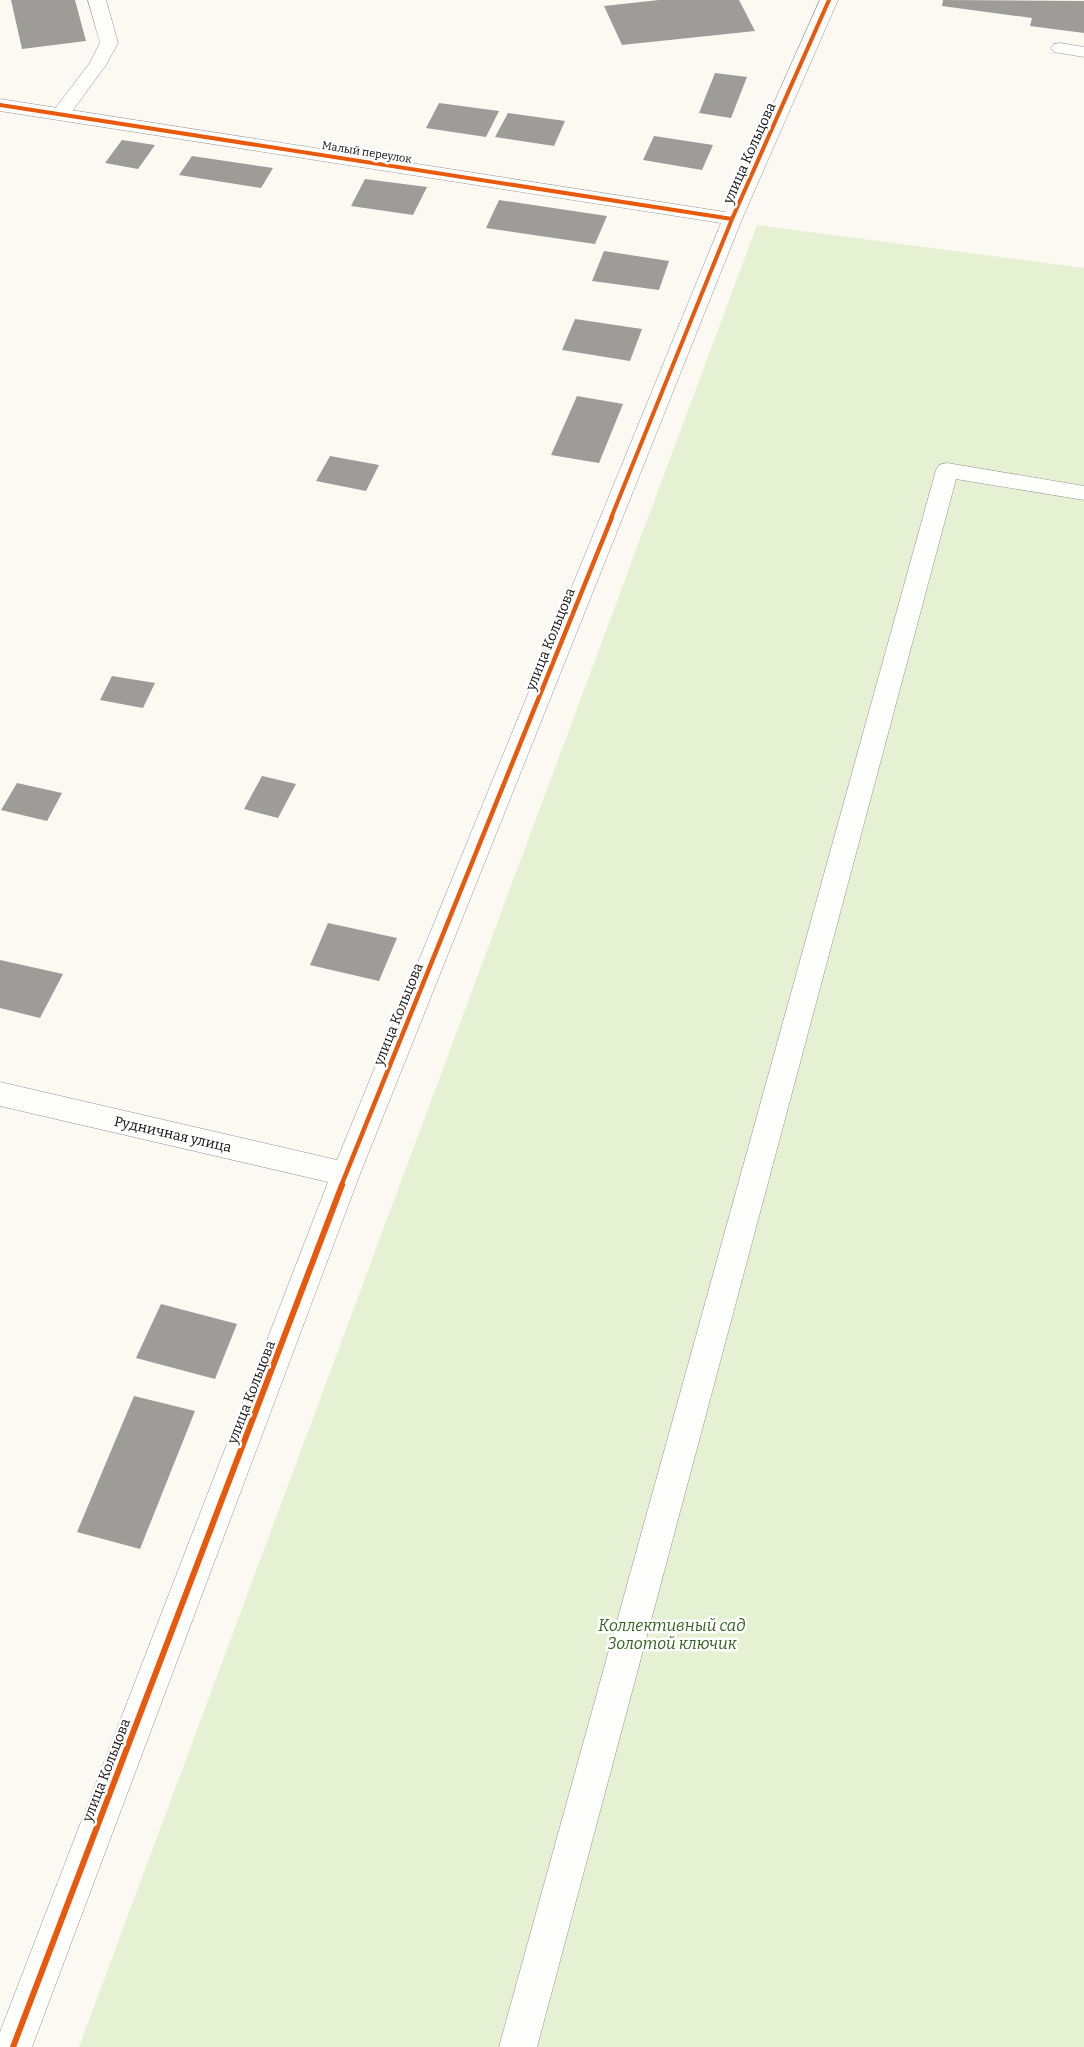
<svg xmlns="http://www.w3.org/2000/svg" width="1084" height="2047" font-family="Bitter,serif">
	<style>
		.green { fill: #e6f0d3 }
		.building { fill: #9e9c98 }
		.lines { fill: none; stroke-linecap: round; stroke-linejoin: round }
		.lane-casing { stroke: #959491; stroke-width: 1 }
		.street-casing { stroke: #959491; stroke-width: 1 }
		.lane { fill: #fefefd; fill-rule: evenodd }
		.street { fill: #fefefd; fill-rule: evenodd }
		.cycleway-far2-casing { stroke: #fff; stroke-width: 6 }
		.cycleway-far1-casing { stroke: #fff; stroke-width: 8 }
		.cycleway-casing { stroke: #fff; stroke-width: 9 }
		.cycleway-far2 { stroke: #e8590c; stroke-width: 4 }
		.cycleway-far1 { stroke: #e8590c; stroke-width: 4.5 }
		.cycleway { stroke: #e8590c; stroke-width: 6 }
		.labels { text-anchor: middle; stroke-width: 5; stroke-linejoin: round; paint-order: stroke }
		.far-street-label { font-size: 11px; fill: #0e0e0e; stroke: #fff }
		.street-label { font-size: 14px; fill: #0e0e0e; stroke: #fff }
		.near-park-label { font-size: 16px; font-style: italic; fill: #33641f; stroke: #fff }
	</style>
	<rect width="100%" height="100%" fill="#fbf9f2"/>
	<path class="green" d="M757,225l327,43v1779h-1005z"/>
	<path class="building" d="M11,0h64l11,41 -64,8z
		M659,0h80l16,31 -133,14 -18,-39z
		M943,0l141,1v32l-54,-7 2,-8 -90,-12z
		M715,73l32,4 -16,41 -32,-5z
		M439,103l60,8 -13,26 -60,-9z
		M508,113l57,8 -11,25 -59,-9z
		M654,136l59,9 -11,25 -59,-10z
		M122,140l33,5 -17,24 -33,-6z
		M192,156l81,12 -12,20 -82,-13z
		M365,179l62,8 -14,28 -62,-9z
		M499,200l108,16 -12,28 -109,-16z
		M604,251l65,10 -10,29 -67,-9z
		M575,319l67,10 -12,32 -68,-11z
		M577,396l46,8 -24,59 -48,-8z
		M330,456l49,9 -13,26 -50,-10z
		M112,676l43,7 -12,25 -43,-8z
		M262,776l34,8 -18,34 -34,-9z
		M17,783l45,10 -15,28 -46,-11z
		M328,923l69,15 -18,43 -69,-16z
		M0,960l63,14 -23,44 -40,-10z
		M161,1304l76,20 -22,55 -79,-21z
		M134,1396l61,15 -55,138 -63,-17z"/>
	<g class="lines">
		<defs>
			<path id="lane" d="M88,0h18l12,43 -12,22 -39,53h-14l-2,-4 38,-50 11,-21z
				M1060,43l24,4v10l-30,-5 -3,-4 3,-4z
				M947,463l137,23v14l-128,-21 -419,1568h-38l437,-1577 3,-5z"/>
			<path id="street" d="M820,0h18l-96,219 -382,955 -328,873h-32v-15l328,-850 -328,-76v-24l337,78 384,-937 -721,-112v-12l725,113z"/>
		</defs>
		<use href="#lane" class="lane-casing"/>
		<use href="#street" class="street-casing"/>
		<use href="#lane" class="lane"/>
		<use href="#street" class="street"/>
		<defs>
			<path id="cycleway-far2" d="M0,105l732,114
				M611,518l121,-299 97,-219"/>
			<path id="cycleway-far1" d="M341,1186l271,-669"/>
			<path id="cycleway" d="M13,2047l329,-862"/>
		</defs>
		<use href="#cycleway-far2" class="cycleway-far2-casing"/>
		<use href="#cycleway-far1" class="cycleway-far1-casing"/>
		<use href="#cycleway" class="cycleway-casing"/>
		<use href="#cycleway-far2" class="cycleway-far2"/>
		<use href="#cycleway-far1" class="cycleway-far1"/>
		<use href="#cycleway" class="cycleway"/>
	</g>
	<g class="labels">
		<g class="far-street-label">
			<text transform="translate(367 152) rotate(9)" y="4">Малый переулок</text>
		</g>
		<g class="street-label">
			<text transform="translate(749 153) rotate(-66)" y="5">улица Кольцова</text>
			<text transform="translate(550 639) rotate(-68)" y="5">улица Кольцова</text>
			<text transform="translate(398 1014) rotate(-68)" y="5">улица Кольцова</text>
			<text transform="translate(173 1134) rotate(13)" y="5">Рудничная улица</text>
			<text transform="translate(251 1392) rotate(-69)" y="5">улица Кольцова</text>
			<text transform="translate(106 1770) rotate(-69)" y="5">улица Кольцова</text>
		</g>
		<g class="near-park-label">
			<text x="672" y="1631">Коллективный сад<tspan x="672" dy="18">Золотой ключик</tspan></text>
		</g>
	</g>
</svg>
